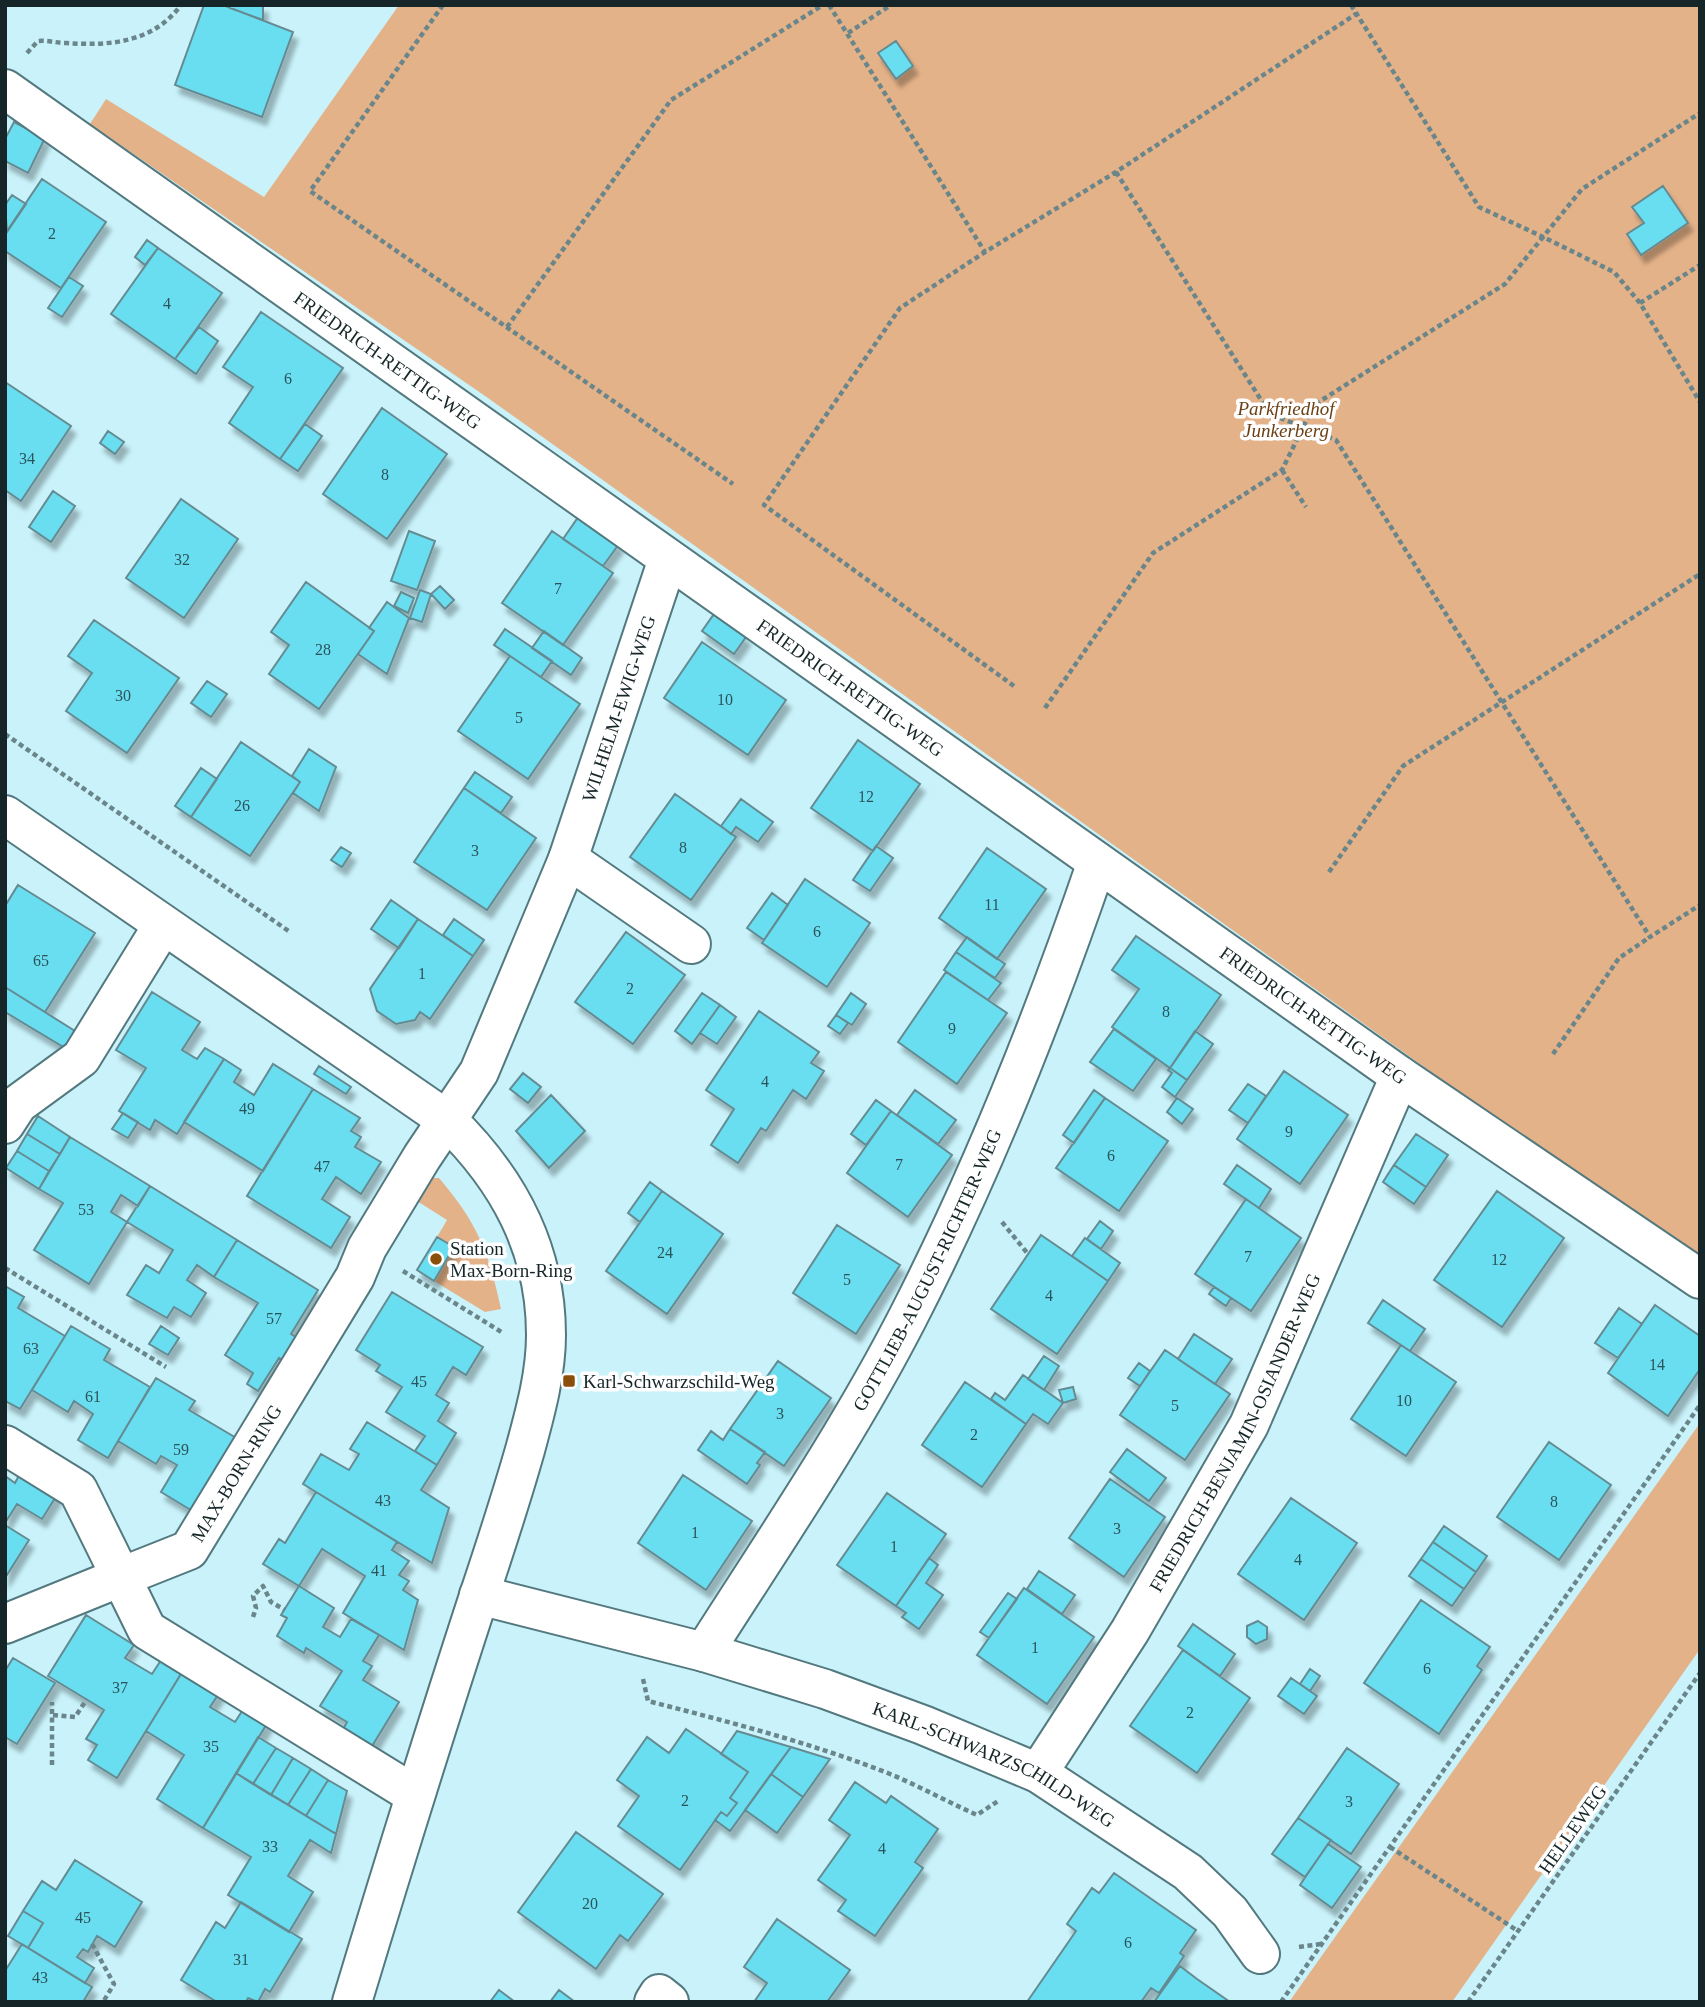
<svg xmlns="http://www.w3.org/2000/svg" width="1705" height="2007" font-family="Georgia,serif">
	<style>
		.green { fill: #e4b288 }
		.building { fill: #6adef1; stroke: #658b92; stroke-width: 2; filter: url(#shadow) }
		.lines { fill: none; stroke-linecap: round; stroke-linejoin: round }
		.minor-casing { stroke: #53797f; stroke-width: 42 }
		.path { stroke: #6a868a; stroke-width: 4.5; stroke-dasharray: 5 3.5; stroke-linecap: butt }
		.minor { stroke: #fff; stroke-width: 38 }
		.poi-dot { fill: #8b4f0c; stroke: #fff; stroke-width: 2.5 }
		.labels { text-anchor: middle; stroke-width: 7; stroke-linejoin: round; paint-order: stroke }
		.number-label { font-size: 16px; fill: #2b545a }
		.street-label { font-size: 19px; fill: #162628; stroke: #fff }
		.park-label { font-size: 19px; font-style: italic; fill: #6c4115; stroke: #fff }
		.poi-label { font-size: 19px; fill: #162628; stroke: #fff; text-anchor: start }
	</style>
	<defs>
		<filter id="shadow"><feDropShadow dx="4.5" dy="8" stdDeviation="2" flood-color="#0004"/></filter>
	</defs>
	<rect width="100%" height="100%" fill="#c9f2fa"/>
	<path class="green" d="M399,5h1301v1259l-1212,-866 -398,-274 16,-25 158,98z
		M431,1178h8c39,46 49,72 62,131l-16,3 -51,-31 20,-34 -17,-10 10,-17 -30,-19z
		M1700,1423v226l-248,353h-163z"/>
	<path class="building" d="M204,5h19l70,27 -31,85 -87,-32z
		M230,5h33v15l-33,-12z
		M896,41l17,25 -17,13 -18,-26z
		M14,122l31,16 -17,35 -23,-12v-22z
		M42,179l64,43 -45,66 -56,-37v-17z
		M1663,186l25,37 -47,32 -14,-21 17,-11 -12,-16z
		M12,195l14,9 -19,28 -2,-27z
		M147,240l11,8 -13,17 -10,-8z
		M158,248l64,45 -47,66 -64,-45z
		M69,277l14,9 -21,31 -14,-9z
		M261,312l82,56 -63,91 -51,-36 24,-36 -30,-20z
		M199,327l19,14 -22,33 -21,-15z
		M5,382l66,44 -50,75 -16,-11z
		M382,408l65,46 -60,85 -64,-45z
		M305,424l17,12 -24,35 -18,-12z
		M108,431l16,11 -9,12 -15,-11z
		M53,491l22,15 -24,36 -22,-15z
		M181,499l57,40 -54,79 -58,-40z
		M579,516l40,28 -16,22 -40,-27z
		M409,531l26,10 -18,49 -26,-9z
		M552,531l61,42 -50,72 -61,-42z
		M306,582l68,49 -55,78 -50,-35 20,-29 -18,-13z
		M440,586l14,14 -9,9 -14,-15z
		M420,590l11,4 -9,28 -12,-4z
		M401,592l13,6 -6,15 -14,-7z
		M387,602l22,16 -22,56 -29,-20 16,-23 -5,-3z
		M714,614l32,23 -12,17 -32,-23z
		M94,620l85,58 -52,75 -61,-42 26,-38 -24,-17z
		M505,629l47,32 -11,16 -47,-32z
		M544,631l38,27 -11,17 -39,-27z
		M702,642l84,58 -38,55 -84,-57z
		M510,656l70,48 -52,75 -70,-48z
		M207,681l20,13 -16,23 -20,-14z
		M858,740l62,44 -47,67 -62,-43z
		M241,742l59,40 -50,74 -59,-39z
		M309,749l27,18 -17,44 -26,-18 7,-11 -8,-6z
		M201,768l16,11 -26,38 -16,-11z
		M475,772l37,25 -11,16 -37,-25z
		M464,788l72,50 -49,72 -73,-48z
		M675,794l61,43 -45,63 -61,-43z
		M741,799l32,23 -15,20 -22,-15 -5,7 -10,-8z
		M876,846l17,12 -23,33 -17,-11z
		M341,847l10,6 -9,14 -11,-7z
		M987,848l59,41 -49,70 -58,-41z
		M805,879l65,44 -43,64 -65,-44z
		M18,885l77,48 -50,79 -40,-25v-81z
		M772,893l16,12 -24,35 -17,-12z
		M391,900l27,19 -19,29 -28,-19z
		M418,919l55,37 -43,63 -10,-7 -5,8 -19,4 -19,-13 -7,-22z
		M454,919l30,21 -11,16 -30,-21z
		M626,932l59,43 -52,69 -58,-42z
		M1136,936l85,59 -51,73 -58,-41 27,-38 -27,-19z
		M967,937l38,27 -10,14 -39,-26z
		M956,952l45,31 -13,17 -44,-30z
		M946,972l61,41 -50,71 -59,-42z
		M5,987l70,44 -10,17 -60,-36z
		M152,992l48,30 -18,28 15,9 8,-11 19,11 -47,75 -22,-14 -5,10 -31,-19 27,-43 -30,-18z
		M702,993l18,12 -28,39 -17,-13z
		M851,993l15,11 -14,21 -16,-10z
		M720,1005l16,12 -19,27 -17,-11z
		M759,1011l60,41 -8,11 13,8 -18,28 -13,-9 -27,41 -5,-3 -23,35 -27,-18 23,-36 -28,-19z
		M836,1015l12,8 -8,11 -12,-8z
		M1114,1029l42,30 -23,32 -43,-29z
		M1195,1031l18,13 -26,36 -17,-12z
		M224,1059l17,11 -7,12 20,13 19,-31 40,25 -50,82 -79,-49z
		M319,1066l32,21 -5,7 -32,-20z
		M1170,1068l17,12 -12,17 -13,-10 10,-14 -4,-3z
		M1284,1071l64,44 -48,69 -63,-45z
		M523,1073l18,14 -13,16 -18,-14z
		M1248,1084l18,12 -18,27 -19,-13z
		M313,1089l47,29 -9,13 10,6 -6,10 26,15 -20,32 -25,-17 -14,22 28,18 -19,31 -84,-52z
		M915,1090l41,30 -18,24 -41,-29z
		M1094,1090l11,8 -31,45 -11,-8z
		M551,1095l34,36 -36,37 -33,-37z
		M1105,1098l63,43 -49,70 -63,-43z
		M1177,1098l16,11 -11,15 -15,-12z
		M876,1100l15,11 -25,34 -15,-11z
		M891,1111l61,44 -44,62 -61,-44z
		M123,1113l15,9 -10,16 -16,-9z
		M38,1116l32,21 -10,17 -33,-20z
		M27,1134l33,20 -11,17 -32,-20z
		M1416,1134l32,21 -22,32 -32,-22z
		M70,1137l80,49 -12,20 -17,-11 -10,17 16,10 -38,62 -55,-34 29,-47 -24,-14z
		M17,1151l32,20 -10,18 -33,-21z
		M1237,1165l34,24 -12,19 -35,-24z
		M1394,1165l32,22 -12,17 -31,-22z
		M650,1182l12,9 -22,31 -12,-9z
		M150,1186l87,54 -23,37 -17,-12 -10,15 19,13 -15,24 -17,-10 -7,11 -40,-23 19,-30 13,8 14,-23 -46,-28z
		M662,1191l61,43 -56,80 -61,-43z
		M1497,1191l67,47 -62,89 -68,-47z
		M1246,1199l55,39 -50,73 -56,-37z
		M1100,1221l13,10 -12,18 -14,-10z
		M837,1225l63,40 -44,69 -63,-41z
		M1041,1235l67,46 -51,73 -66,-45z
		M437,1237l17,10 -20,34 -17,-11z
		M1085,1238l35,25 -12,18 -36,-25z
		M237,1240l81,50 -27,44 8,5 -14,23 -6,-4 -21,33 -11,-7 6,-11 -28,-18 33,-52 -44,-26z
		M5,1286l19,11 -6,11 47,28 -45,73 -15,-8z
		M1214,1287l17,11 -5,8 -17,-12z
		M392,1292l91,55 -17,28 -13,-8 -17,28 13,8 -11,18 18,12 -19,32 -22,-14 10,-15 -39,-24 16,-25 -26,-16 4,-6 -24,-15z
		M1383,1300l42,29 -15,22 -42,-28z
		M1655,1305l45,31v33l-32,47 -60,-43z
		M1619,1308l23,16 -24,34 -23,-15z
		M71,1326l39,23 -6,11 46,27 -42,71 -30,-18 15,-26 -19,-13 -6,11 -36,-22z
		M161,1326l18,12 -11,17 -19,-11z
		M1194,1334l38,25 -17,25 -37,-25z
		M1401,1345l55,37 -50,74 -55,-37z
		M1165,1350l65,44 -45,66 -65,-45z
		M1044,1356l15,10 -15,24 -16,-11z
		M778,1361l53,37 -47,68 -54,-37z
		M1139,1363l11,8 -10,15 -12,-8z
		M1023,1375l40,28 -15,21 -15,-10 -7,10 -35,-25 4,-6 10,7z
		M156,1378l39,23 -6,9 49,29 -44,73 -33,-20 16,-27 -16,-9 -5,8 -38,-23z
		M965,1382l61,42 -44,63 -60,-42z
		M1073,1387l3,12 -13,4 -4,-13z
		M367,1422l70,43 -16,25 28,18 -17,55 -129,-79 18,-30 28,16 10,-16 -9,-5z
		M730,1429l35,23 -8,11 3,2 -13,19 -49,-34 13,-19 12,9z
		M1549,1442l62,43 -52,75 -62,-43z
		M1127,1449l39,29 -17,23 -39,-29z
		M23,1468l37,22 -18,29 -25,-15 -12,19v-47l10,7z
		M683,1475l69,46 -46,69 -68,-47z
		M1110,1479l55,38 -41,60 -55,-39z
		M316,1492l81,50 -5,8 17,11 -10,14 10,6 -6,9 15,10 -14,50 -61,-37 22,-37 -43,-27 -23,37 -36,-22 16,-25 6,4z
		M887,1493l59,41 -50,72 -59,-41z
		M1291,1498l66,45 -53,77 -66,-46z
		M5,1525l24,15 -24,38z
		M1444,1526l43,30 -11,16 -43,-30z
		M1433,1542l43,30 -12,17 -43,-30z
		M929,1558l9,7 -12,18 17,12 -24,34 -17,-12 4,-4 -10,-7z
		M1421,1559l43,30 -12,17 -43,-30z
		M1039,1571l36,24 -13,19 -35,-25z
		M299,1586l35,22 -11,19 17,10 11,-18 28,16 -16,26 9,5 -9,14 36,22 -30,49 -28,-18 6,-11 -27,-16 22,-35 -36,-23 -2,5 -27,-17 10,-18 -6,-3z
		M1024,1588l70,49 -47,67 -70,-49z
		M1008,1593l9,6 -28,39 -9,-6z
		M1421,1600l69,47 -13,19 5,4 -43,64 -75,-51z
		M86,1615l48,30 -9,13 27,16 11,-17 21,12 -67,109 -29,-18 9,-15 -11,-6 18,-29 -56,-34z
		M1258,1621l9,6v12l-11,5 -9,-7v-11z
		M1193,1624l42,30 -15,22 -42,-30z
		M1183,1650l67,48 -53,75 -67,-47z
		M13,1658l42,25 -38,61 -12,-7v-66z
		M184,1669l36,23 -10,15 25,15 9,-14 24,14 -65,106 -46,-29 27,-44 -38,-24z
		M1310,1669l10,7 -10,15 -10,-7z
		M1291,1678l26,18 -13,18 -26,-18z
		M686,1729l62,43 -18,26 7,5 -10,13 -6,-4 -41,58 -62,-44 21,-30 -22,-16 30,-43 22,16z
		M737,1731l54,16 -61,84 -15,-11 6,-8 6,4 10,-13 -7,-5 18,-26 -27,-18z
		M258,1737l18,11 -23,36 -17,-11z
		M791,1747l39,12 -27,38 -32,-23z
		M276,1748l17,10 -22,37 -18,-11z
		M1347,1748l52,36 -48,70 -53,-36z
		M293,1758l18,11 -23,36 -17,-10z
		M311,1769l17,11 -22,36 -18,-11z
		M236,1773l100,61 -5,19 -21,-13 -22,36 25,16 -24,40 -61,-37 23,-38 -48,-29z
		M771,1774l32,23 -26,36 -32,-23z
		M328,1780l19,11 -11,43 -30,-18z
		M855,1782l31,21 5,-7 47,33 -23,33 8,6 -48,68 -37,-25 8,-11 -28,-20 32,-45 -21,-15z
		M1298,1818l33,22 -26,37 -33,-23z
		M576,1832l87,62 -35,47 -8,-6 -24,34 -78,-57z
		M1328,1844l33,23 -29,41 -32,-23z
		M75,1860l67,42 -27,45 -18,-11 -9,16 -5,-3 -6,8 17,11 -9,15 -57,-35 15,-25 -20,-12 19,-30 14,9z
		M1114,1873l82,57 -16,23 4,3 -25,37 -8,-5 -10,14h-114l49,-71 -9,-7 25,-36 7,5z
		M241,1902l61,37 -32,53 -5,-3 -7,13 -10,-4 -2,4h-29l-36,-22 35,-58 9,6z
		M23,1911l20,12 -15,25 -20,-12z
		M777,1919l73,51 -23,32h-73l13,-19 -23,-16z
		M22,1944l70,43 -9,15h-78v-31z
		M1180,1966l17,13 33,23h-76z
		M499,1990l16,12h-25z
		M559,1990l16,12h-25z"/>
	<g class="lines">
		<defs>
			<g id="minor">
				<path id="s1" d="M5,89l1395,987 300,203"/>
				<path d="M5,815l442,305c61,59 99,128 99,215 0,39 -11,78 -21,115 -14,49 -30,98 -46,146 -44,135 -86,270 -127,406"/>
				<path d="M568,859l123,85"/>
				<path d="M5,1124l13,-20 63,-46 82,-133"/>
				<path d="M5,1445l73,45 43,87 -116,47"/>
				<path id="s2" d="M479,1595l225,57 121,37 98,36 115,48 150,99 42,40 30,42"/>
				<path id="s3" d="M704,1652c70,-110 144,-218 204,-335 75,-146 136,-300 189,-455"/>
				<path id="s4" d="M1038,1773l92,-142 119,-206 151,-349"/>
				<path id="s5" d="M415,1795l-268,-165 -26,-53 68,-27 166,-273 12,-29 55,-91 57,-85 89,-213 100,-300"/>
				<path d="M654,2002l5,-8 10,8"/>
			</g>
		</defs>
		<use href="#minor" class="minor-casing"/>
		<path class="path" d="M443,5l-133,186 423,293
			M829,5l156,247
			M1351,5l128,202 64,30 39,-48 118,-76
			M848,33l43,-28
			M27,53l11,-12c10,-1 18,2 28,2 43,3 87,0 115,-38
			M1116,172l154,242 66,26 314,497 50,-32
			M1640,303l60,-38
			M507,327l164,-227 152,-95
			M1282,470l24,37
			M1014,686l-250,-181 136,-197 85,-56 131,-80 240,-158
			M1045,708l108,-155 129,-83 32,-65 191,-121 38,-47 71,35 26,31 60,99
			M5,734l285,198
			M1329,872l74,-106 297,-192
			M1553,1054l66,-96 31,-21
			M1002,1222l26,32
			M5,1268l161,99
			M403,1271l100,62
			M253,1617l3,-9 -3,-12 10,-10 8,16 14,8
			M643,1679l5,22c81,21 164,42 242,73 29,12 58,28 87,41l21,-14
			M53,1715l22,2 12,-18
			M52,1765v-63
			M1390,1847l128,84
			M92,1944l22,40 -11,18
			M1299,1947l22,-3
			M1281,2002l419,-597
			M1468,2002l232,-329"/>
		<use href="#minor" class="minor"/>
	</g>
	<g class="poi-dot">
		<circle cx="436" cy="1259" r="7"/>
		<rect x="562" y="1374" width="14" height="14" rx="3.5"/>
	</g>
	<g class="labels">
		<g class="number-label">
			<text x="52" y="239">2</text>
			<text x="167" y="309">4</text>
			<text x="288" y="384">6</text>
			<text x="27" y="464">34</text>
			<text x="385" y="480">8</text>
			<text x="182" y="565">32</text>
			<text x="558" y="594">7</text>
			<text x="323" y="655">28</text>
			<text x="123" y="701">30</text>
			<text x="725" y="705">10</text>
			<text x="519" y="723">5</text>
			<text x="866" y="802">12</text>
			<text x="242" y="811">26</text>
			<text x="683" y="853">8</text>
			<text x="475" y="856">3</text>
			<text x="992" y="910">11</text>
			<text x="817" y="937">6</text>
			<text x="41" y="966">65</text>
			<text x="422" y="979">1</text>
			<text x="630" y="994">2</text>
			<text x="1166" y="1017">8</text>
			<text x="952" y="1034">9</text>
			<text x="765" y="1087">4</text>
			<text x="247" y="1114">49</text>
			<text x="1289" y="1137">9</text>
			<text x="1111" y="1161">6</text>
			<text x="899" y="1170">7</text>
			<text x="322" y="1172">47</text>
			<text x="86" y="1215">53</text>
			<text x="665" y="1258">24</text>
			<text x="1248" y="1262">7</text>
			<text x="1499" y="1265">12</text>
			<text x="847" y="1285">5</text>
			<text x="1049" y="1301">4</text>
			<text x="274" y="1324">57</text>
			<text x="31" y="1354">63</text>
			<text x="1657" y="1370">14</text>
			<text x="419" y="1387">45</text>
			<text x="93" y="1402">61</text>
			<text x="1404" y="1406">10</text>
			<text x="1175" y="1411">5</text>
			<text x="780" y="1419">3</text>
			<text x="974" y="1440">2</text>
			<text x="181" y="1455">59</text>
			<text x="383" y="1506">43</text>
			<text x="1554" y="1507">8</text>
			<text x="1117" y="1534">3</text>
			<text x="695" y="1538">1</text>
			<text x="894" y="1552">1</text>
			<text x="1298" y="1565">4</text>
			<text x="379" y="1576">41</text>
			<text x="1035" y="1653">1</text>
			<text x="1427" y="1674">6</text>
			<text x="120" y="1693">37</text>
			<text x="1190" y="1718">2</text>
			<text x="211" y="1752">35</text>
			<text x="685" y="1806">2</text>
			<text x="1349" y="1807">3</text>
			<text x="270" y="1852">33</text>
			<text x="882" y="1854">4</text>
			<text x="590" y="1909">20</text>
			<text x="83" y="1923">45</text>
			<text x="1128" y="1948">6</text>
			<text x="241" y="1965">31</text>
			<text x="40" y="1983">43</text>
		</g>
		<g class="street-label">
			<text dy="7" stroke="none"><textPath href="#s1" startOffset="469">FRIEDRICH-RETTIG-WEG</textPath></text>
			<text dy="7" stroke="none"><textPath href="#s1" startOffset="1036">FRIEDRICH-RETTIG-WEG</textPath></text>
			<text dy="7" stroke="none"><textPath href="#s5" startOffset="1396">WILHELM-EWIG-WEG</textPath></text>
			<text dy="7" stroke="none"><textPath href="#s1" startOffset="1603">FRIEDRICH-RETTIG-WEG</textPath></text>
			<text dy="7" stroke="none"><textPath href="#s3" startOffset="443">GOTTLIEB-AUGUST-RICHTER-WEG</textPath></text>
			<text dy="7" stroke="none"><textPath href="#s4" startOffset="394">FRIEDRICH-BENJAMIN-OSIANDER-WEG</textPath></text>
			<text dy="7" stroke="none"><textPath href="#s5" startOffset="537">MAX-BORN-RING</textPath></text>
			<text dy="7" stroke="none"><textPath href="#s2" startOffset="544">KARL-SCHWARZSCHILD-WEG</textPath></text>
			<text transform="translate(1572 1829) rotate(-55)" y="7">HELLEWEG</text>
		</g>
		<g class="park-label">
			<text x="1286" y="415">Parkfriedhof<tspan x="1286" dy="22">Junkerberg</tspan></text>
		</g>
		<g class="poi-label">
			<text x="450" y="1255">Station<tspan x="450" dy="22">Max-Born-Ring</tspan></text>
			<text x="583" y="1388">Karl-Schwarzschild-Weg</text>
		</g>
	</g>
	<rect width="1705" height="2007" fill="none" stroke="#162628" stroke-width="14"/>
</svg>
